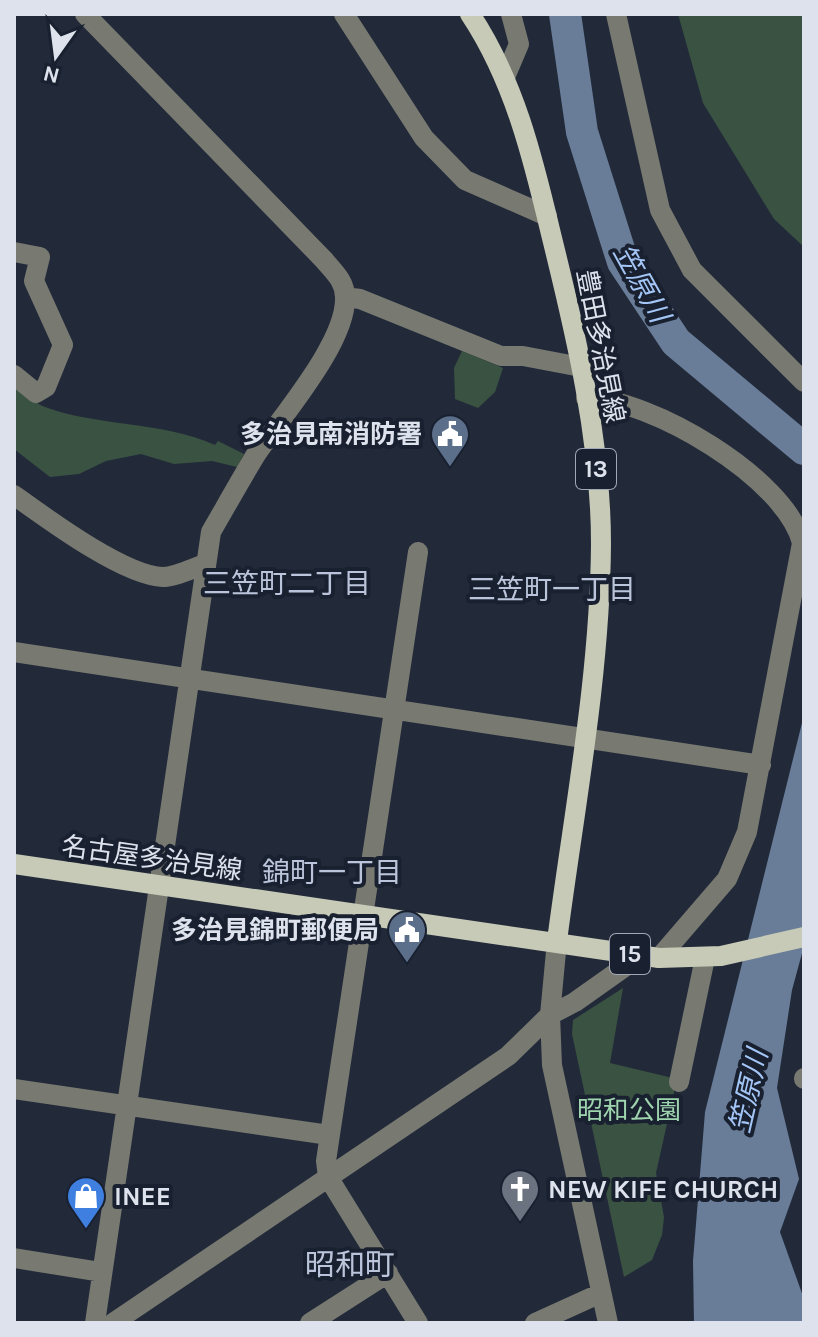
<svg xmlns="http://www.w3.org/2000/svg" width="818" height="1337" font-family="Karla,'Noto Sans JP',sans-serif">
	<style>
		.green { fill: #3a5241 }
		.water { fill: #697d98 }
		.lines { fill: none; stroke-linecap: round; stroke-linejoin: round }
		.river { stroke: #697d98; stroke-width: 32 }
		.minor { stroke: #787970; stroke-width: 20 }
		.major { stroke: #c7cab6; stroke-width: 20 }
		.labels { text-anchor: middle; stroke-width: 8; stroke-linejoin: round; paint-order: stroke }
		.shield { fill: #19202f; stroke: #a2a8b4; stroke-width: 2 }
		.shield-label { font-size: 24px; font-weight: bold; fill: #dde2ed }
		.street-label { font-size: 26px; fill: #dde2ed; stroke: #19202f }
		.poi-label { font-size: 26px; font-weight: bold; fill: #dde2ed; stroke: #19202f; text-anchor: end }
		.park-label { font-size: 26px; fill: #9ed4ae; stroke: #19202f }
		.water-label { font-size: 28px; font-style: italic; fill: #a3c6f6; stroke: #19202f }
		.neighbourhood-label { font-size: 28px; fill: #bac4da; stroke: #19202f }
		.quarter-label { font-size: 30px; fill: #bac4da; stroke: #19202f }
	</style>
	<rect width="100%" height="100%" fill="#222a3a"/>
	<path class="green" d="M678,14h126v233l-30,-28 -71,-116z
		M462,351l41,17 -8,24 -17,16 -23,-9 -1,-31z
		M14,385c9,7 20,18 31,22 55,20 116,14 170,38l3,-4 26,13 -7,13 -25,-6 -38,3 -33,-10 -35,7 -27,13 -29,3 -36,-28z
		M623,988l-13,75 67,16 -21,94 8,44 -2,18 -10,25 -28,17 -52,-243 1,-14z"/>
	<path class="water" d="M804,715v231l-12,44 -15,98 22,91 -19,53 24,67v24h-110l-1,-62 12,-149z"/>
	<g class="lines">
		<path class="river" d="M565,14l17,118 41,130 53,80 128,107"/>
		<path class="minor" d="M85,14l239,246c10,12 21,21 21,37 2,46 -66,122 -90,159 -15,25 -29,50 -44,76l-116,791
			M344,14l80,124 41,42 82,36
			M616,14l44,196 32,60 112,112
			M505,77l14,-33 -8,-30
			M14,252l26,5 -6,24 29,64 -17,42 -10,6 -22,-18
			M345,297l15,2 141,57h22l58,11
			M586,398c64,0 200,80 216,145l-55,289 -20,47 -68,79
			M14,495c32,23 110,81 149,82 13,0 30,-9 42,-13
			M14,652l747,113
			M557,941l-7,74 2,50 56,258
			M804,1078v1
			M679,1082l26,-124
			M14,1089l315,46
			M14,1258l87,14
			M113,1323l395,-267 42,-41 25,-13 65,-46
			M310,1323l78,-50
			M418,1323l-90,-146 -2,-16 92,-609
			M535,1323l66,-30"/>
		<path class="major" d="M470,14c44,66 63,144 81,220 25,101 50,206 50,310 -1,133 -27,266 -44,397
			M14,864l645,94 62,-2 83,-19"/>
	</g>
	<defs>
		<symbol id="civic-pin" viewBox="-11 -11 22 30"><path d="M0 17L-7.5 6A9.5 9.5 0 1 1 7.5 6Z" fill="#5c6f8a" stroke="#19202f"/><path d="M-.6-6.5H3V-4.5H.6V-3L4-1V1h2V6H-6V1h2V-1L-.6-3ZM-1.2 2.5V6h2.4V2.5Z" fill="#fff"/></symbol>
		<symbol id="church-pin" viewBox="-11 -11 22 30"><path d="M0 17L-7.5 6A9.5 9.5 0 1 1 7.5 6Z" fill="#6b7280" stroke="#19202f"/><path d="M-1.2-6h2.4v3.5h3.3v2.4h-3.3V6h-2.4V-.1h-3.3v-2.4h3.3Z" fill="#fff"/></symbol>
		<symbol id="shop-pin" viewBox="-11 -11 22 30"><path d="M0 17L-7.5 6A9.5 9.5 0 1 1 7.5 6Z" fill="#3f7fe0" stroke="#19202f"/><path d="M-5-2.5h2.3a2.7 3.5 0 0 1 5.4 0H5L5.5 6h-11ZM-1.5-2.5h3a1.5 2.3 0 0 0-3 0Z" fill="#fff"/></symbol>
	</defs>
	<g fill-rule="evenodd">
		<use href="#civic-pin" x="428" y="412" width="44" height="60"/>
		<use href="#civic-pin" x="385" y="908" width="44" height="60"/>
		<use href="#church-pin" x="498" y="1167" width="44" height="60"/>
		<use href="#shop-pin" x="64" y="1174" width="44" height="60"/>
	</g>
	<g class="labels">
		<g class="shield">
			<rect x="576" y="449" width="40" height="40" rx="6"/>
			<rect x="610" y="934" width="40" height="40" rx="6"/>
		</g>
		<g class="shield-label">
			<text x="596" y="477">13</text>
			<text x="630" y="962">15</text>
		</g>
		<g class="street-label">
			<text transform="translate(601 346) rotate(79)" y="9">豊田多治見線</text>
			<text transform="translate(152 858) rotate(8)" y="9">名古屋多治見線</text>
		</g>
		<g class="poi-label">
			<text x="422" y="443">多治見南消防署</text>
			<text x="379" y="939">多治見錦町郵便局</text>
			<text x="548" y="1198" text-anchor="start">NEW KIFE CHURCH</text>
			<text x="114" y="1205" text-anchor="start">INEE</text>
		</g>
		<g class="park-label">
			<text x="629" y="1119">昭和公園</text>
		</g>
		<g class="water-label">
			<text transform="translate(642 283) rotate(61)" y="10">笠原川</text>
			<text transform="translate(748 1091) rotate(-77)" y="10">笠原川</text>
		</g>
		<g class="neighbourhood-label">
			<text x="287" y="593">三笠町二丁目</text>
			<text x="552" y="599">三笠町一丁目</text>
			<text x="332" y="882">錦町一丁目</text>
		</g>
		<g class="quarter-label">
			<text x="350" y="1275">昭和町</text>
		</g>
	</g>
	<rect width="818" height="1337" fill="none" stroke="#dde2ed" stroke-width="32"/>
	<g transform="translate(56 56) rotate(194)" stroke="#19202f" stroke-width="6" paint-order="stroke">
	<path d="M0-6L14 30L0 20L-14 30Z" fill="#dde2ed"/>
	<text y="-12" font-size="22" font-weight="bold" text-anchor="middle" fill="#dde2ed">N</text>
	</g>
</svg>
